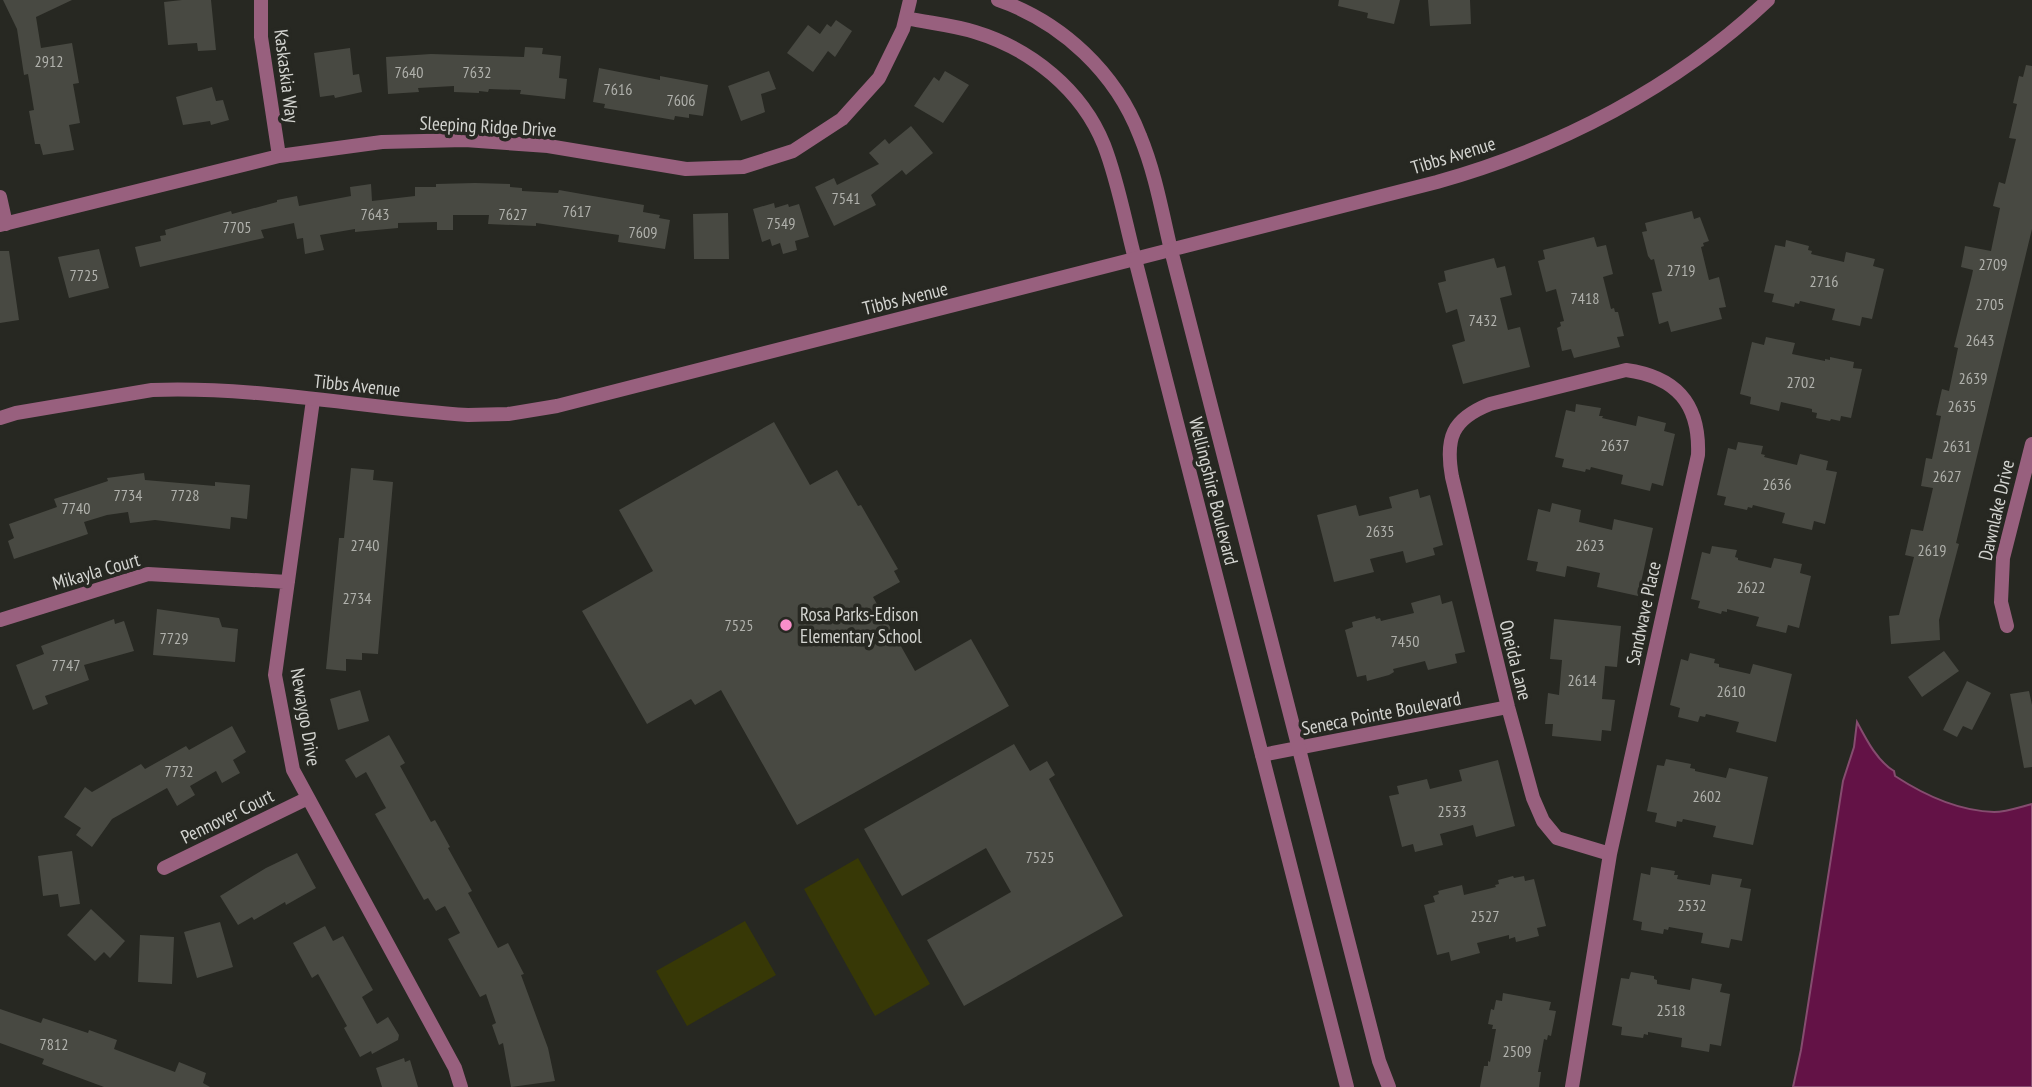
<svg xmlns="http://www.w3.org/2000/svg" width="2032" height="1087" font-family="'PT Sans Narrow',sans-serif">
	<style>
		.green { fill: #373806 }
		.water { fill: #631246; stroke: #854c6f; stroke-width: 2 }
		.building { fill: #484942 }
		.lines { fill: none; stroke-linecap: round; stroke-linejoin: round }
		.minor { stroke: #98607e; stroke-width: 14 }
		.tertiary { stroke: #98607e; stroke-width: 14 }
		.poi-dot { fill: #f98fca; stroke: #272822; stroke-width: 2.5 }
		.labels { text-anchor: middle; stroke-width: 7; stroke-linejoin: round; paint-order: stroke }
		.number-label { font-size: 16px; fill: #b0b1ac }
		.street-label { font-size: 19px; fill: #d3d4d0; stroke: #272822 }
		.poi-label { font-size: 19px; fill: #d3d4d0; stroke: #272822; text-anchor: start }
	</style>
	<rect width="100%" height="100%" fill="#272822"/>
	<path class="green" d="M858,858l72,126 -55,32 -71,-127z
		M745,921l31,54 -89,51 -31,-55z"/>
	<path class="water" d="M1857,722c9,17 20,39 37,49l1,5c29,19 64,35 99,36 12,0 26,-5 38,-8v283h-239l8,-37 42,-269 11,-34z"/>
	<path class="building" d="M3,0h69l-36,17 5,31 31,-5 7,40 -6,1 7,39 -11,2 5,25 -31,5 -3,-11h-5l-6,-33 5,-1 -6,-36 -4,1 -7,-46z
		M182,0h29l5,50 -18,1 -1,-8 -29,2 -4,-43z
		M1339,0h61l-6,24 -27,-6 1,-5 -30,-7z
		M1428,0h42l1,24 -41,2z
		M836,20l16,11 -17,26 -7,-6 -15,21 -26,-19 21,-28 12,9 7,-10 4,3z
		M525,47l18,1 -1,6 19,2 -2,22 8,1 -2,20 -45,-5 1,-4 -32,-1 -1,3 -9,-1v2l-25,-1v-6l-36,2 1,4 -31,2 -2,-37 45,-3 93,3z
		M350,48l3,27 6,-1 3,18 -27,6 -1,-3 -14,2 -6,-44z
		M2026,65l6,1v163l-76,314 3,1 -20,76 1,20 -49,4 -2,-28 10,-1 15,-58 -9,-2 6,-26 12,2 10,-43 -12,-2 5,-28 6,1 9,-43 -5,-1 6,-26 7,2 9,-43 -4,-1 18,-72 1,-5 -12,-3 4,-21 26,5 9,-43 -7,-2 6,-24 6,2 11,-45 -7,-1 8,-34 -4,-1 6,-27 4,1z
		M599,68l61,12v-4l48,9 -5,31 -14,-2v4l-14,-2 -1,4 -70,-12 1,-4 -12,-2z
		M769,71l7,18 -15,5 4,18 -24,9 -13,-35z
		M945,71l24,14 -26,38 -29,-17 20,-29 5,4z
		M212,87l4,14 7,-1 6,20 -18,5 -1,-4 -27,4 -7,-28z
		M911,126l22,27 -27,22 -4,-5 -31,25 5,10 -42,21 -19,-39 19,-9 3,7 42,-21 -10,-11 16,-14 4,5z
		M475,183l35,1v3l12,1v3l36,2 1,-3 85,15 -1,7 17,3 -1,3 11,2 -5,29 -47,-7 1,-7 -83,-12v3l-48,-2 1,-9h-36v15h-16v-8l-39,1v5l-43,4v-3l-35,6 4,15 -19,4 -2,-16 -6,1 -3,-16 -33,7 3,8 -124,29 -5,-20 26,-6 -1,-5 6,-1 -1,-5 66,-19 1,3 45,-12v-2l20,-4 2,10 52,-10 -1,-9 21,-3 1,17 43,-5v-9h21v-3z
		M774,203l1,5 13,-4 1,3 10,-3 10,33 -14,4 2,9 -14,4 -3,-11 -8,3 -2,-7 -8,3 -9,-33z
		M1692,211l2,8 6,-2 9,24 -6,2 1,3 -3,1 8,33 10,-3 7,30 -7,1 3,11 -51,13 -3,-11 -9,3 -7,-31 10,-2 -8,-32 -3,1 -3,-4 -6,-24 5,-1 -2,-8z
		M728,213l1,46h-35l-1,-45z
		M1594,237l3,10 9,-2 7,29 -10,3 8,32 3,-1 1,4h3l6,24 -7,1 3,10 -46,11 -3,-9 -9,2 -5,-23 4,-2 -1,-4 4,-1 -8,-32 -10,3 -8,-31 7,-2 -2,-9z
		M1786,240l23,6 -1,4 4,1 -1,3 33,8 2,-10 29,7 -2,7 11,3 -12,50 -10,-2 -2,9 -28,-6 3,-11 -35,-8 -1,3 -4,-1 -1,4 -22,-5 2,-8 -10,-2 11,-47 10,2z
		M99,249l10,39 -40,10 -11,-41z
		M0,251h9l10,69 -19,3z
		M1494,258l3,10 8,-2 7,29 -12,3 8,32 12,-3 10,40 -67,17 -11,-39 13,-4 -8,-32 -11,4 -8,-30 8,-2 -2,-10z
		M1766,337l29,6 -3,11 33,7v-2l5,1v-3l24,5 -1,6 9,1 -11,49 -10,-2 -1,5 -9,-2 -1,2 -14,-3 1,-5 -5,-1v-3l-31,-7 -2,9 -29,-7 1,-7 -11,-3 12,-52 12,3z
		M1576,404l25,4 -2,8h4l-1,2 34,8 2,-10 28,7 -2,8 11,3 -12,52 -11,-3 -2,8 -29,-7 2,-9 -32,-8 -1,3 -4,-1 -1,3 -23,-5 2,-8 -9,-2 11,-47 9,2z
		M774,422l36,63 27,-15 21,36 3,-1 37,64 -4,2 6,11 -27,15 42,74 56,-32 38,67 -212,119 -76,-135 -26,15 -4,-6 -44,25 -65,-113 71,-40 -34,-61z
		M1738,442l25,4 -2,8 4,1 -1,2 33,8 3,-11 28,7 -2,9 11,2 -12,52 -11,-3 -2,9 -30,-7 3,-10 -32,-8 -1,3 -4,-1 -1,3 -23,-5 2,-8 -9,-2 11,-47 8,2z
		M351,468l23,2 -1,10 20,2 -15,172 -16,-1v7l-16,-1v12l-20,-2 13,-131h5z
		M144,473l1,7 70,6v-4l35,3 -3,34 -16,-2 -1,12 -75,-9 -25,3 -2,-11 -21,3 -23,7 4,12 -74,25 -6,-18 6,-3 -5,-14 48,-17 -3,-8 54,-18 -1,-3z
		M1418,489l2,9 10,-3 13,50 -10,3 2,7 -29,8 -3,-12 -33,8 4,13 -40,10 -17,-67 39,-10 3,11 33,-8 -3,-11z
		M1552,503l29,7 -2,12 33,8 2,-11 39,9 -15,68 -41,-9 3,-14 -33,-7 -2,11 -29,-6 2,-9 -11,-2 11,-51 12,3z
		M1712,546l25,4 -2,7 3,1v2l33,8 3,-10 28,6 -2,9 11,3 -12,52 -11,-3 -2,8 -30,-7 3,-9 -32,-8v3l-5,-1 -1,3 -23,-6 2,-7 -9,-2 11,-47 8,2z
		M1440,595l2,9 10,-3 13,51 -10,2 2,9 -29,7 -3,-9 -32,8 1,3 -5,3 -22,6 -1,-6 -9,2 -12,-47 8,-3 -1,-5 23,-6 1,3 4,-1 1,3 33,-8 -3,-10z
		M157,609l62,9 3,9 16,2 -3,33 -82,-7z
		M114,619l1,5 9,-3 10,30 -50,14 5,15 -44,16 3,8 -15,6 -17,-45 28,-11 -3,-8z
		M1554,619l67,7 -4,41 -12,-1 -3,33 13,1 -4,31 -9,-1 -1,11 -49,-5 1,-12h-8l3,-31 11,2 3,-35 -12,-1z
		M1944,651l15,20 -37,26 -14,-20z
		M1690,653l25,6 -1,4 5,1v3l31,7 3,-10 39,10 -16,68 -40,-10 3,-10 -33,-8 -1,3 -5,-1 -2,6 -20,-5 2,-9 -10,-3 11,-46 7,2z
		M1967,681l24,12 -19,37 -9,-4 -6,11 -14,-7z
		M360,690l9,31 -31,9 -8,-31z
		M2029,691l3,14v62l-8,1 -14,-74z
		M232,726l14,26 -13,8 7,13 -18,10 -6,-12 -26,15 5,9 -18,11 -10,-18 -55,31 -20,28 -16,-12 5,-7 -17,-11 21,-30 7,5 49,-28 4,5 41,-23 3,4z
		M389,735l16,28 -5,3 31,56 4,-2 15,27 -2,1 24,43 -4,2 30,55 10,-5 16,31 -3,1 27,73 7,33 -44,6 -8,-44 -4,2 -7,-20 4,-2 -10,-29 -6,3 -32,-58 12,-6 -15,-27 -9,5 -8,-13 -4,2 -49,-86 11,-6 -20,-36 -10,6 -11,-18z
		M1014,744l16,27 17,-10 8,14 -6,4 74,137 -159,90 -37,-66 84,-48 -25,-44 -84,48 -38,-67z
		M1666,759l25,5 -1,4 5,1v2l31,7 3,-10 39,9 -15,68 -40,-8 3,-11 -33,-7 -1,3 -5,-1 -1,6 -21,-5 2,-9 -10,-2 10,-46 7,1z
		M1498,760l17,66 -39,11 -3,-12 -33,9 3,11 -28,7 -2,-8 -11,3 -13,-51 10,-2 -2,-8 30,-7 3,10 32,-8 -3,-11z
		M72,851l8,53 -20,3 -2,-13 -15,2 -5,-40z
		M297,853l19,35 -30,17 -1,-3 -31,18 -2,-3 -14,8 -18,-29 46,-28z
		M1651,867l24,4 -1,4h4l-1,4 33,6 2,-11 30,5 -2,8 11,2 -9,52 -11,-2 -2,9 -28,-5 2,-10 -34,-6 -1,3 -4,-1 -1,5 -22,-4 1,-8 -9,-2 8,-47 9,2z
		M1513,876l1,2 10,-2 1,5 9,-2 12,47 -9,2 2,8 -23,6 -1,-5 -6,2v-4l-32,8 3,10 -29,8 -2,-9 -12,3 -13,-50 11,-3 -2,-6 6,-2 -1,-3 24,-6 2,10 32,-8 -1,-2 4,-1 -1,-4z
		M91,909l34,32 -15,17 -6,-6 -9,9 -28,-26z
		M220,922l13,45 -36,11 -13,-46z
		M325,926l8,15 10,-5 30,54 -11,7 15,27 11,-7 11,18 -1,5 -26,14 -1,-3 -11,6 -16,-29 3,-2 -29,-52 -6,4 -19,-35z
		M140,935l34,2 -2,47 -34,-2z
		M1631,972l23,4v3l3,1v4l33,6 2,-12 30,6 -2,8 10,2 -9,52 -11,-2 -1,8 -28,-5 1,-9 -34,-6v3l-4,-1 -1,4 -22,-3 1,-8 -10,-2 9,-47 8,1z
		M1503,993l48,9 -2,8 7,1 -5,25 -3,-1 -1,5 -3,-1 -6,33h3l-2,15h-59l4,-21h4v-5l2,1 6,-33h-4l1,-4 -5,-1 3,-15 3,1 2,-10 6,1z
		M0,1009l41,14 2,-5 45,15 1,-3 28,10 -3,9 61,23 4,-10 27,11 -3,10 7,4h-106l-62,-23 2,-5 -44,-16z
		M404,1058l1,4 5,-2 8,27h-36l-6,-19z"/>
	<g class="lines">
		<path class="minor" d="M261,0v37l18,119
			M998,0c64,22 118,73 142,136 15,36 22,76 31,114
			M906,18c23,5 47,7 69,14 56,17 107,58 129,113 14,36 21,76 31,114
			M0,197l6,27
			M0,225l279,-69 103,-14 83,-2 83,6 138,23 57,-2 50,-16 49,-32 37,-41 24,-49 7,-29
			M313,400l-38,275 18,95 162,298 6,19
			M0,620l148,-46 140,8
			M2007,626l-6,-24 2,-44 29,-114
			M1262,755l246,-48
			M164,868l144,-70
			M1572,1087l38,-233 88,-399c2,-51 -21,-78 -72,-85l-136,34c-38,15 -45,34 -38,73l56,230 25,91 10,23 14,17 53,16"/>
		<path class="tertiary" d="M1171,250l208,811 10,26
			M1135,259l212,828
			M0,418l16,-5 136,-23c106,-4 211,18 316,25l40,-1 49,-8 880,-224c122,-34 239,-95 331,-182"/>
	</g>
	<circle class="poi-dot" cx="786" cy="625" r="7"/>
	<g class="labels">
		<g class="number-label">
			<text x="49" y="67">2912</text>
			<text x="409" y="78">7640</text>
			<text x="477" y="78">7632</text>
			<text x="618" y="95">7616</text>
			<text x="681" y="106">7606</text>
			<text x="846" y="204">7541</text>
			<text x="577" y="217">7617</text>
			<text x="375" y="220">7643</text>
			<text x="513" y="220">7627</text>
			<text x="781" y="229">7549</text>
			<text x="237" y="233">7705</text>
			<text x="643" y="238">7609</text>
			<text x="1993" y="270">2709</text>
			<text x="1681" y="276">2719</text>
			<text x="84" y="281">7725</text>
			<text x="1824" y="287">2716</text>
			<text x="1585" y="304">7418</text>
			<text x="1990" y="310">2705</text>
			<text x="1483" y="326">7432</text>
			<text x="1980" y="346">2643</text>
			<text x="1973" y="384">2639</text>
			<text x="1801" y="388">2702</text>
			<text x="1962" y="412">2635</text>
			<text x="1615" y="451">2637</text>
			<text x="1957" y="452">2631</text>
			<text x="1947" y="482">2627</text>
			<text x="1777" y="490">2636</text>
			<text x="128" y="501">7734</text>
			<text x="185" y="501">7728</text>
			<text x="76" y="514">7740</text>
			<text x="1380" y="537">2635</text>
			<text x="365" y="551">2740</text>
			<text x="1590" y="551">2623</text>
			<text x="1932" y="556">2619</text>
			<text x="1751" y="593">2622</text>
			<text x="357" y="604">2734</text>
			<text x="739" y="631">7525</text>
			<text x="174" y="644">7729</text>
			<text x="1405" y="647">7450</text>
			<text x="66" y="671">7747</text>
			<text x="1582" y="686">2614</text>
			<text x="1731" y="697">2610</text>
			<text x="179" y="777">7732</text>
			<text x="1707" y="802">2602</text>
			<text x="1452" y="817">2533</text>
			<text x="1040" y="863">7525</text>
			<text x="1692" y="911">2532</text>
			<text x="1485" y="922">2527</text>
			<text x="1671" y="1016">2518</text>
			<text x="54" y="1050">7812</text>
			<text x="1517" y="1057">2509</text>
		</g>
		<g class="street-label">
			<text transform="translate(287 76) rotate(83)" y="7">Kaskaskia Way</text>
			<text transform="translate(488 126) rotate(3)" y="7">Sleeping Ridge Drive</text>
			<text transform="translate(1453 155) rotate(-17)" y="7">Tibbs Avenue</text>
			<text transform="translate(905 298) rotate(-14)" y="7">Tibbs Avenue</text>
			<text transform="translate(357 385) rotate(6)" y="7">Tibbs Avenue</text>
			<text transform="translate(1214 491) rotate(76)" y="7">Wellingshire Boulevard</text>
			<text transform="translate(1996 510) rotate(-77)" y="7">Dawnlake Drive</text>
			<text transform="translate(96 571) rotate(-16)" y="7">Mikayla Court</text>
			<text transform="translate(1643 613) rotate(-78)" y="7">Sandwave Place</text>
			<text transform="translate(1516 660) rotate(76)" y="7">Oneida Lane</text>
			<text transform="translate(1381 713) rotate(-11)" y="7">Seneca Pointe Boulevard</text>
			<text transform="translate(306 717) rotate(80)" y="7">Newaygo Drive</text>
			<text transform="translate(227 816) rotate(-26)" y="7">Pennover Court</text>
		</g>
		<g class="poi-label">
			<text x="800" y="621">Rosa Parks-Edison<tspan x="800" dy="22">Elementary School</tspan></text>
		</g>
	</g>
</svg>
